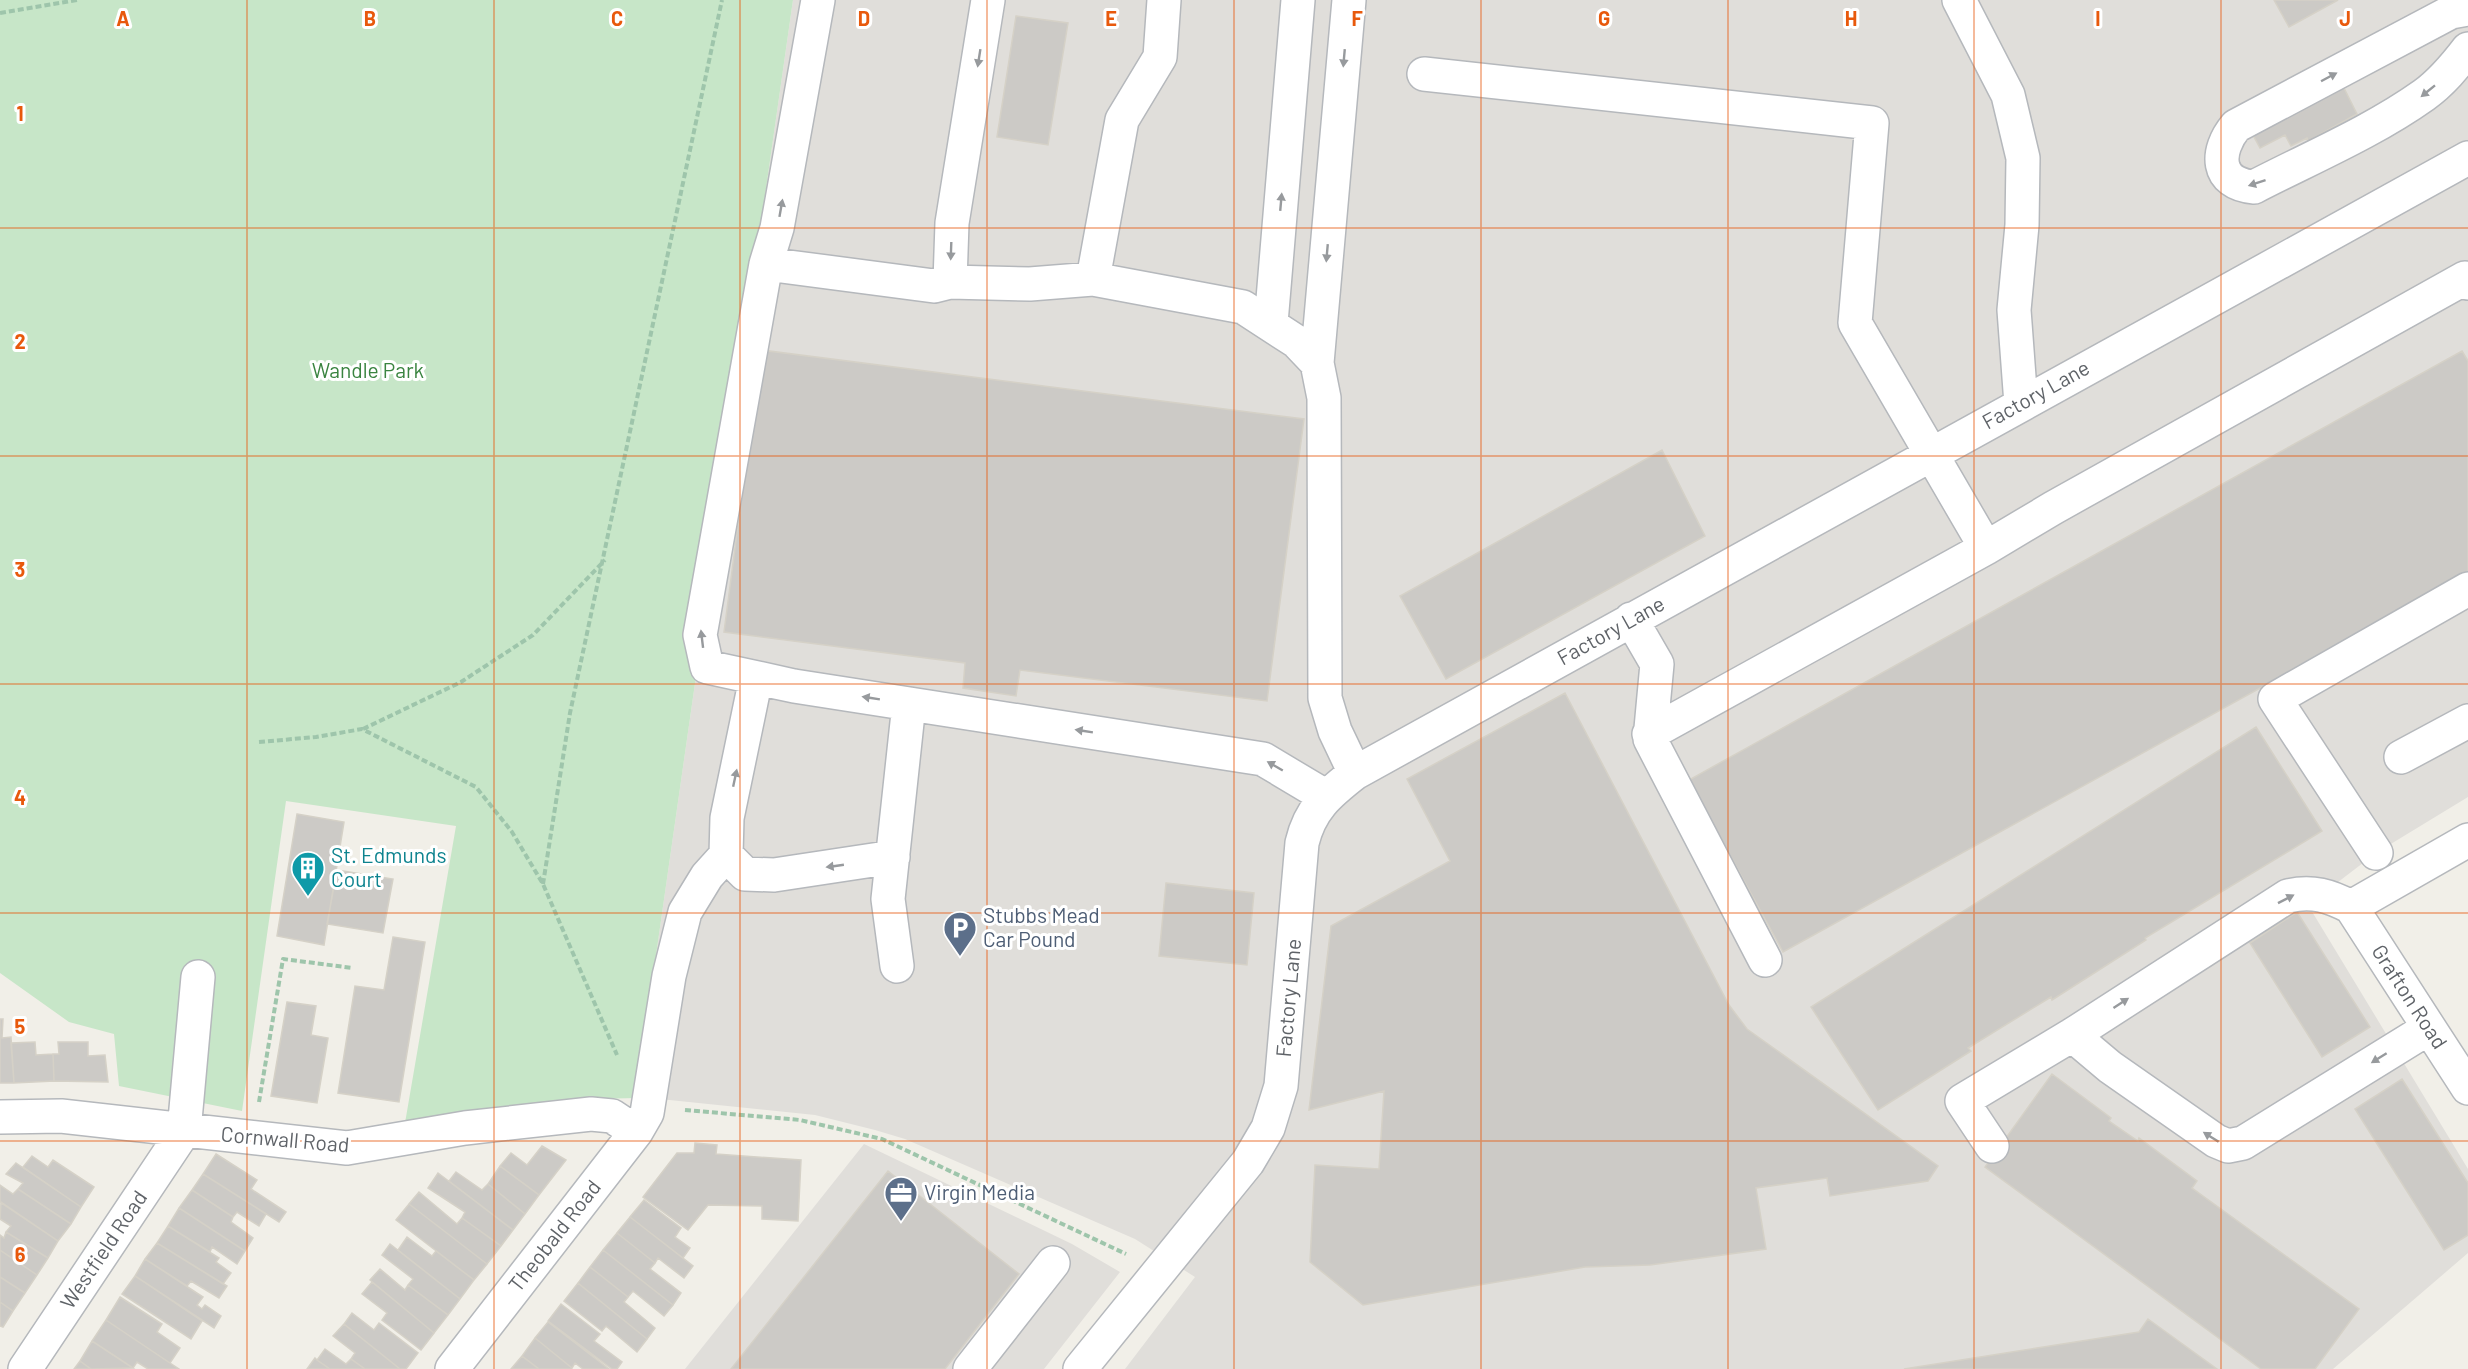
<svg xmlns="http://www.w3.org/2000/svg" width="2468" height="1369" font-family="Barlow,sans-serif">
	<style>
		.industrial { fill: #e0deda }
		.green { fill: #c7e6c8 }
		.building { fill: #cccac6; stroke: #d5d1c7; stroke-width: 1.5 }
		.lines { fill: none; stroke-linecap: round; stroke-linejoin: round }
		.minor-casing { stroke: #b5b8bc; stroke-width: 36 }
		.path { stroke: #9ec5ab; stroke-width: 4; stroke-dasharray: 6 3; stroke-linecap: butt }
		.minor { stroke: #fff; stroke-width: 33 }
		.oneway { fill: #979a9d }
		.grid { fill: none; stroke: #e8590c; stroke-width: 1.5; stroke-opacity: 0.55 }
		.labels { text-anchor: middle; stroke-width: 6; stroke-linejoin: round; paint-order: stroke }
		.park-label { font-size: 21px; fill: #3a8440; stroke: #fff }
		.street-label { font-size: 21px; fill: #5f6368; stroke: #fff }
		.culture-label { font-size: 21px; fill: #0d838f; stroke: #fff; text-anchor: start }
		.service-label { font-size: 21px; fill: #4e5e75; stroke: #fff; text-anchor: start }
		.grid-label { font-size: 20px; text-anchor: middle; font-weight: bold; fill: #e8590c; stroke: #fff; stroke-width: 6; stroke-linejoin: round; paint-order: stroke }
	</style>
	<rect width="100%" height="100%" fill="#f1efe8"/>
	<path class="industrial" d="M793,0h1675v797l-92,56 -68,52 160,264v84l-135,116h-1208l70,-92 -60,-38 -230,-100 -30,-9 -60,-15 -165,-17 -5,-66z
		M864,1144l208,100 48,28 -76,97h-359z"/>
	<path class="green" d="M0,0h793l-148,1032 -7,66 -47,1 -186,24 51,-297 -170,-25 -44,310 -123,-25 -5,-52 -45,-12 -69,-49z"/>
	<path class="building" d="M2274,0h64l-49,27z
		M1016,16l52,7 -20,122 -51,-8z
		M2343,86l14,28 -49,27 -1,-3 -16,8 -6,-11 -25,13 -7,-13z
		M761,350l543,69 -37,282 -247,-31 -4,26 -53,-8 2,-25 -241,-31z
		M2462,351l6,10v212l-685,379 -94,-172z
		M1662,450l43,86 -259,143 -46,-83z
		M1565,693l164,312 18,24 191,137 -10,15 -98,15 -3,-18 -71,10 10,61 -116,16 -65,2 -222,38 -53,-43 5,-97 64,4 5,-78 -75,19 22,-184 119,-65 -43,-82z
		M2256,727l66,104 -177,107 1,2 -94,60 -1,-3 -83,51 3,3 -93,59 -67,-103z
		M297,814l47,8 -20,123 -47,-9z
		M337,870l56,9 -10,54 -56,-9z
		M1166,883l88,10 -7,72 -88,-9z
		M2297,912l73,115 -48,30 -72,-114z
		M393,937l32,5 -26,160 -61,-9 17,-107 29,4z
		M287,1002l29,4 -5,29 17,3 -11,65 -46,-7z
		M0,1019h3l-1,19 9,-1 3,46h-14z
		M35,1042l1,13 17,-1 1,27 -40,2 -3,-40z
		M58,1042h30v14l17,-1 3,27 -54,-1 -1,-27h6z
		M2052,1074l59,44 -2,3 29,20 1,-3 58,43 -5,7 167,121 -44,60h-54l-276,-202z
		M2402,1079l66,104v52l-24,15 -89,-141z
		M695,1143l22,2 -1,9 85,6 -3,61 -36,-2v-13l-54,-1 -20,25 -45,-33 34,-44h17z
		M542,1146l24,14 -27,35 -39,-29 11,-13 16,12z
		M216,1154l41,26 -6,9 35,23 -7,10 -76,-48z
		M32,1156l16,11 5,-7 41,27 -13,20 -58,-40z
		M16,1163l65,44 -10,17 -53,-35 5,-6 -17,-9z
		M500,1166l39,29 -14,19 -37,-30z
		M888,1171l131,103 -74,95h-214z
		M456,1172l26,18 6,-6 37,30 -12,16 -64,-49z
		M438,1173l75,57 -12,16 -39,-28 3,-6 -37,-24z
		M203,1174l63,40 -7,12 -22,-14 -4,5 -41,-27z
		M0,1185l13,9 5,-5 53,35 -13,17 -58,-39z
		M192,1190l41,27 -2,5 22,16 -8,13 -66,-43z
		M419,1192l38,32 5,-6 39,28 -14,18 -78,-60z
		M644,1200l37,28 -6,9 15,11 -7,10 -53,-41z
		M1,1202l57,39 -10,17 -42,-26 5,-6 -11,-7z
		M409,1204l78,60 -13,16 -78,-60z
		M179,1208l66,43 -8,13 -25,-17 -2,5 -42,-26z
		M630,1217l63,49 -9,12 -26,-20 -3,5 -38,-30z
		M168,1226l51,32 -3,4 15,11 -8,11 -66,-41z
		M6,1232l42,26 -11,17 -37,-25v-15l4,3z
		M617,1233l38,30 -5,6 31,24 -8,12 -70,-55z
		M407,1237l25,19 4,-5 38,29 -14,19 -62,-49z
		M157,1243l70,43 -8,12 -28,-17 -4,5 -42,-27z
		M390,1244l70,55 -12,16 -40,-30 5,-6 -31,-24z
		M0,1250l37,25 -12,18 -25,-16z
		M603,1250l70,55 -9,11 -31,-25 -5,6 -38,-30z
		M145,1259l58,38 -6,8 5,4 3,-4 16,11 -7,12 -79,-52z
		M590,1267l38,30 -4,5 31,26 -8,11 -69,-56z
		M380,1269l25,21 3,-5 40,30 -14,18 -64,-53z
		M135,1276l67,45 -11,18 -69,-45z
		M0,1277l25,16 -12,18 -13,-9z
		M372,1282l62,51 -13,17 -39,-30 5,-7 -25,-19z
		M578,1283l69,56 -10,13 -31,-26 -4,5 -38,-30z
		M120,1297l42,27 -5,8 23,16 -10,15 -64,-43z
		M0,1302l13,9 -10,16 -3,-1z
		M561,1304l39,30 -6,7 28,21 -5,7h-5l-64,-48z
		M352,1313l22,17 5,-7 39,30 -12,16h-6l-56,-45z
		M2148,1319l69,50h-313l235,-37z
		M106,1320l64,43 9,6h-31l-11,-7 -4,6 -41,-27z
		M548,1322l61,47h-26l-8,-6 -3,5 -37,-30z
		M344,1324l56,45h-35l-14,-10 4,-6 -22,-17z
		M535,1338l37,30 -1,1h-32l-17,-13z
		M92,1341l41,27 -42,1 -11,-8z
		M325,1349l21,15 5,-5 14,10h-35l-13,-9z
		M522,1356l17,13h-28z
		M315,1358l2,2 13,9h-23z
		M80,1361l11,8h-17z"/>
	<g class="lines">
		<defs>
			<path id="minor" d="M1959,0l49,95 15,63 -1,67 -8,85 7,94
				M2468,9l-17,3 -215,114c-21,25 -21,58 18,61 56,-29 118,-55 170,-92 18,-13 31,-29 44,-46
				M1424,74l448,49 -17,200 131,225
				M766,264l11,-36 41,-228
				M1093,279l29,-159 38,-63 4,-57
				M950,282l2,-59 36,-223
				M1271,323l27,-323
				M1317,363l32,-363
				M1631,619l26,45 -7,75 115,221
				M756,678l-29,140 -1,37 19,19 29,1 119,-18
				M1649,734l337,-186 67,-40 412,-230 3,5
				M2401,757l67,-36
				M1325,796l-62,-37 -469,-73 -87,-19 -7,-32 66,-371 168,22 16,-4 80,2 63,-5 150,28 54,35 20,21 7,35 1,300 10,33 20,42
				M2376,853l-101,-154 193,-110
				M2351,907l117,181
				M2351,907l117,-67
				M897,966l-9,-67 21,-195
				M2072,1035l38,32 106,74 12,5 15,-3 186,-115
				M0,1117l61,-1 286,32 118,-20 126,-14 21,2 24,16
				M1992,1146l-30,-45 110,-66 216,-139c24,-6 42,0 63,11
				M25,1369l159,-238 14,-154
				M452,1369l184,-237 11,-19 22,-137 16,-64 22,-36 19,-21
				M970,1369l83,-106
				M1080,1369l168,-207 20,-34 13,-42 21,-243c8,-34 26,-49 53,-70l1113,-615"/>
		</defs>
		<use href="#minor" class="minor-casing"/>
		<path class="path" d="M0,13l77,-13
			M363,729l98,-47 72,-47 72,-75
			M259,742l57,-5 46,-8 114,58 36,45 31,52 74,171
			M543,884l27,-171 152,-713
			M259,1102l24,-143 70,9
			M685,1110l115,10 82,19 244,115"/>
		<use href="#minor" class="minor"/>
	</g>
	<defs><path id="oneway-solid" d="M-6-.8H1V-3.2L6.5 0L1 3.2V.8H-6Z" transform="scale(1.5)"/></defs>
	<g class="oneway">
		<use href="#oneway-solid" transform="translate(979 58) rotate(99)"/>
		<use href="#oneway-solid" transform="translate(1344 58) rotate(95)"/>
		<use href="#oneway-solid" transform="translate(2329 77) rotate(-28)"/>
		<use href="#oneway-solid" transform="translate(2428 91) rotate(141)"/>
		<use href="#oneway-solid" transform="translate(2257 183) rotate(162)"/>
		<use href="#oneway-solid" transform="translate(1281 202) rotate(-85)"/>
		<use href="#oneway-solid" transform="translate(781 208) rotate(-80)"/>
		<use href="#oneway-solid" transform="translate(951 251) rotate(92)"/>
		<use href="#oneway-solid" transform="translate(1327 253) rotate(95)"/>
		<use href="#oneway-solid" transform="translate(702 639) rotate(-97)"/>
		<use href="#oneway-solid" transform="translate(871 698) rotate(-171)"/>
		<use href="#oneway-solid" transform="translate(1084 731) rotate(-171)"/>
		<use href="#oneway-solid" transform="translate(1275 766) rotate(-150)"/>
		<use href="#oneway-solid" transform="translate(735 778) rotate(-78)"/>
		<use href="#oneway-solid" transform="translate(835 866) rotate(172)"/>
		<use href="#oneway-solid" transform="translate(2286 899) rotate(-27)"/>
		<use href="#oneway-solid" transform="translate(2121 1003) rotate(-33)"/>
		<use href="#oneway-solid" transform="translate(2379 1058) rotate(148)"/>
		<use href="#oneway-solid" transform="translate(2211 1137) rotate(-148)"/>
	</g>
	<path class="grid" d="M247,0v1369M494,0v1369M740,0v1369M987,0v1369M1234,0v1369M1481,0v1369M1728,0v1369M1974,0v1369M2221,0v1369M0,228h2468M0,456h2468M0,684h2468M0,913h2468M0,1141h2468"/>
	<defs>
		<symbol id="building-pin" viewBox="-11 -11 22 30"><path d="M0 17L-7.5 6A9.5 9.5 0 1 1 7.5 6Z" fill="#0f9aa8" stroke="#fff"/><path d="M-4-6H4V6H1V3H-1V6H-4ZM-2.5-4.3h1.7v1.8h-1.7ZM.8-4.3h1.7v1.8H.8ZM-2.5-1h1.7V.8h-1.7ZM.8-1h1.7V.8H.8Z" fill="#fff"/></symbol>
		<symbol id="parking-pin" viewBox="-11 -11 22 30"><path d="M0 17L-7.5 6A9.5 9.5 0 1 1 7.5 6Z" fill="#5c6f8a" stroke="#fff"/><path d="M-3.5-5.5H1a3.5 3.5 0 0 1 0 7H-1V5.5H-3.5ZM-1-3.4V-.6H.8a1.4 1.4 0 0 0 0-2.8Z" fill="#fff"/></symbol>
		<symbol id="office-pin" viewBox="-11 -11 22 30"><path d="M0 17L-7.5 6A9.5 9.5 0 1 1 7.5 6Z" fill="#5c6f8a" stroke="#fff"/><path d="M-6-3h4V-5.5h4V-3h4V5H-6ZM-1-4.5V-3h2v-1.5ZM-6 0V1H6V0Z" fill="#fff"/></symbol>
	</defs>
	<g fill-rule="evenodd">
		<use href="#building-pin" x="289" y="849" width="38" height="52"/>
		<use href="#parking-pin" x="941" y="909" width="38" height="52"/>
		<use href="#office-pin" x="882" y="1174" width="38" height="52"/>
	</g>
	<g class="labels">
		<g class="park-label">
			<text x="368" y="378">Wandle Park</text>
		</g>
		<g class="street-label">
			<text transform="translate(2036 395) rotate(-29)" y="7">Factory Lane</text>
			<text transform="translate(1611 631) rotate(-29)" y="7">Factory Lane</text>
			<text transform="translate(2409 997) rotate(57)" y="7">Grafton Road</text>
			<text transform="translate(1289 998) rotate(-85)" y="7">Factory Lane</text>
			<text transform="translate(285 1140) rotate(5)" y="7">Cornwall Road</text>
			<text transform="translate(555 1236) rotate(-52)" y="7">Theobald Road</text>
			<text transform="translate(104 1250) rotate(-56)" y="7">Westfield Road</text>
		</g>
		<g class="culture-label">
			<text x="331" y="863">St. Edmunds<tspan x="331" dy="24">Court</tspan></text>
		</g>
		<g class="service-label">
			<text x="983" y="923">Stubbs Mead<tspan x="983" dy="24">Car Pound</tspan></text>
			<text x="924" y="1200">Virgin Media</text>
		</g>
	</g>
	<g class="grid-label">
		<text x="123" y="26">A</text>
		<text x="370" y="26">B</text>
		<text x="617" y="26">C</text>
		<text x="864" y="26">D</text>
		<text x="1111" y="26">E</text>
		<text x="1357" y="26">F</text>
		<text x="1604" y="26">G</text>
		<text x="1851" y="26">H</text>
		<text x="2098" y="26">I</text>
		<text x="2345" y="26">J</text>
		<text x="20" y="121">1</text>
		<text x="20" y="349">2</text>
		<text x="20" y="577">3</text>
		<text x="20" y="805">4</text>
		<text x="20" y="1034">5</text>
		<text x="20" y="1262">6</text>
	</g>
</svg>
